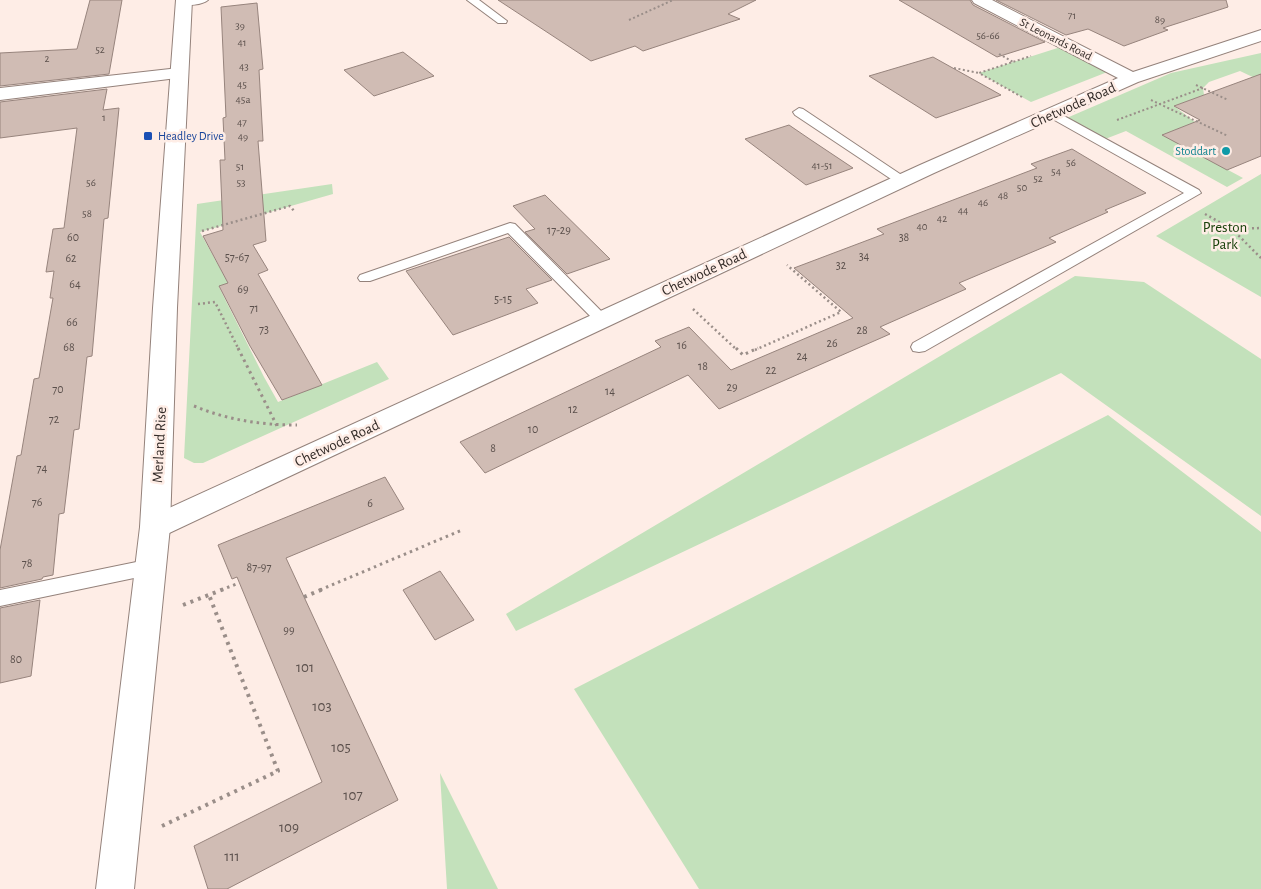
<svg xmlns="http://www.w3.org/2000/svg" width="1261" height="889" font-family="'Alegreya Sans',sans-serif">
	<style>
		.green { fill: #c3e1bb }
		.building { fill: #d0bcb4; stroke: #97847d }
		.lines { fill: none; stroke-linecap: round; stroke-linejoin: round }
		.lane-casing { stroke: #94827b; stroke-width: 2 }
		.street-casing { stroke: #94827b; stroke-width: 2 }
		.secondary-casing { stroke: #94827b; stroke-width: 2 }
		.path-far3 { stroke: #9a8e89; stroke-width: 2; stroke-dasharray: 2 2.5; stroke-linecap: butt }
		.path-far2 { stroke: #9a8e89; stroke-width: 2.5; stroke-dasharray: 2 3; stroke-linecap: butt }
		.path-far1 { stroke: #9a8e89; stroke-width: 3; stroke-dasharray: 2.5 4; stroke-linecap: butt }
		.path { stroke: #9a8e89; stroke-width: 4; stroke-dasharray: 3 5; stroke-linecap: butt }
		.lane { fill: #fff; fill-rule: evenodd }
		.street { fill: #fff; fill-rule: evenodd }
		.secondary { fill: #fff; fill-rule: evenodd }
		.transit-dot { fill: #1a4fb4; stroke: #feede6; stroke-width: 2 }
		.culture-dot { fill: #0f9aa8; stroke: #feede6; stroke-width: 2 }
		.labels { text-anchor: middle; stroke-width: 5; stroke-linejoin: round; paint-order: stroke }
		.far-number-label { font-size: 11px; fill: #5b504c }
		.far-street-label { font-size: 12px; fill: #342c29; stroke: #feede6 }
		.far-transit-label { font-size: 12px; fill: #164399; stroke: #feede6; text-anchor: start }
		.far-culture-label { font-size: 12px; fill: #0d838f; stroke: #feede6; text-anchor: end }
		.number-label { font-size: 12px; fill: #5b504c }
		.street-label { font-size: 15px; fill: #342c29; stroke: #feede6 }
		.park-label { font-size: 15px; fill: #19400a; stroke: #feede6 }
		.near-number-label { font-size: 15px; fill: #5b504c }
	</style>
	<rect width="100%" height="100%" fill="#feede6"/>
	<path class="green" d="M1067,45l48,24 -84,33 -52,-29z
		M1261,53v28l-21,-10 -31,11 -6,6 1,7 -30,11 21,16 -32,13 80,43 -16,9 -101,-56 -26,10 -38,-21 109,-47z
		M1261,174v123l-105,-61z
		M332,184l1,10 -133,38 28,51 -9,4 45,90 14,25 99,-40 12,17 -186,84h-9l-10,-5 13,-254z
		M1075,276l69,6 117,77v157l-200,-143 -545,258 -10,-17z
		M1108,415l153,117v357h-562l-125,-200z
		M440,773l58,116h-51z"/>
	<path class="building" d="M90,0h32l-13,74 -109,12v-33l77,-4z
		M498,0h258l-28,14 12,5 -97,32 -8,-5 -44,15z
		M899,0h71l3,5 72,37 -48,15z
		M996,0h230l2,7 -65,21 5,2 -44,16 -36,-17 -22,6z
		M257,3l6,66 -4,1 4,71h-5l8,100 -13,4 15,25 -10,4 64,111 -40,15 -32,-54 -31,-60 9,-3 -25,-47 20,-6 -3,-70h5l-2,-42 3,-1 -5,-110z
		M403,52l31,24 -60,20 -30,-26z
		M933,57l68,38 -65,23 -67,-42z
		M1261,74v82l-34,14 -65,-35 38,-15 -26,-14z
		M107,89l-4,21 16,-2 -11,110 -4,1 -12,137 -5,1 -8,72 -5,1 -10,83 -5,1 -6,61 -10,2 -1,2 -42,9v-38l17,-94 4,-1 13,-76 5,-1 14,-80h-3l4,-27 -8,1 7,-43 11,-1 13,-100 -77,10v-36z
		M789,125l22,15 42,28 -47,17 -61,-46z
		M1072,149l74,44 -41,17 3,2 -59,26 7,4 -97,41 7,6 -86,38 10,7 -171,75 -31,-34 -203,98 -25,-31 201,-95 -6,-6 34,-14 42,43 122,-52 -59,-50 90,-34 -7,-5 160,-61 -6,-4z
		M545,195l65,64 -43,15 -42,-42 10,-3 -22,-23z
		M509,237l43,43 -26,9 12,14 -85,32 -47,-64z
		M385,477l19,32 -118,49 112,242 -171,89h-19l-14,-43 128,-64 -85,-205 -5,2 -14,-34z
		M440,571l34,49 -39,20 -32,-50z
		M40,600l-9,76 -31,7v-75z"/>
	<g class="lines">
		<defs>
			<path id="lane" d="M180,0h28c-6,5 -20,6 -28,4z
				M467,0h12l28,21 -1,2h-8z
				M799,108l4,1 106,71 -7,4 -5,-1 -102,-68 -2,-3z
				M1053,110l146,80 2,3 -276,158 -6,1 -6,-1 -2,-4 2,-4 271,-150 -135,-76 -2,-3 2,-3z
				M510,223l5,1 92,93 3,3 -3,3h-10l-89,-90 -138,48h-10l-2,-3 2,-3z
				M151,559l7,2 3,6 -3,6 -158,33v-16z"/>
			<path id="street" d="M972,0h20l141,72 128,-42v11l-123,41 -204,91 -769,362 -10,3 -10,-3 -5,-8 5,-8 775,-354 198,-87 -144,-75z
				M179,68l6,1 3,4 -3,4 -185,23v-12z"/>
			<path id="secondary" d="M176,0h16l-15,308 -7,219 -36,362h-38l44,-362 13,-219z"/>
		</defs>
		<use href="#lane" class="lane-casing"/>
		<use href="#street" class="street-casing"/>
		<use href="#secondary" class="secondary-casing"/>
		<path class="path-far3" d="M629,20l44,-20
			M999,54l14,8
			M954,68l25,5
			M1196,85l32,15
			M1022,97l-43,-24 52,-17
			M1151,100l77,36
			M1117,120l86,-32"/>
		<path class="path-far2" d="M1205,214l27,15 29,29
			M1232,229l29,-1
			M202,231l88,-25 4,5
			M198,304l17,-2 24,48
			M693,309l44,41
			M755,350l86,-38 -54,-47"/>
		<path class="path-far1" d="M238,348l39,78
			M736,348l7,7 15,-7
			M194,406c34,14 67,19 103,19
			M221,590l18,-7
			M320,590l142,-60"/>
		<path class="path" d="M304,597l19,-8
			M183,605l41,-16
			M162,826l116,-55 -69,-176"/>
		<use href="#lane" class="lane"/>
		<use href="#street" class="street"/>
		<use href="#secondary" class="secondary"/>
	</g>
	<rect class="transit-dot" x="143" y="131" width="10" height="10" rx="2.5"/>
	<circle class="culture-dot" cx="1226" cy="151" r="5"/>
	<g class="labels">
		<g class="far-number-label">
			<text x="1072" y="19">71</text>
			<text x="1160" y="23">89</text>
			<text x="240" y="29">39</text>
			<text x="988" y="39">56-66</text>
			<text x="242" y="46">41</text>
			<text x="100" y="53">52</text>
			<text x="47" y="62">2</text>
			<text x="244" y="70">43</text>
			<text x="242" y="88">45</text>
			<text x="243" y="103">45a</text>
			<text x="104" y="121">1</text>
			<text x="242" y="126">47</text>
			<text x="243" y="140">49</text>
			<text x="1071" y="166">56</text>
			<text x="822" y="169">41-51</text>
			<text x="240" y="170">51</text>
			<text x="1056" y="175">54</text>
			<text x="1038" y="182">52</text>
			<text x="91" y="186">56</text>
			<text x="241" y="186">53</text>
			<text x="1022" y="191">50</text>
			<text x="1003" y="199">48</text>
			<text x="983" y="206">46</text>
			<text x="963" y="214">44</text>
			<text x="87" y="217">58</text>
			<text x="942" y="222">42</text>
			<text x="922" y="230">40</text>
		</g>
		<g class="far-street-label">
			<text transform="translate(1056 39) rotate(27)" y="4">St Leonards Road</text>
		</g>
		<g class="far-transit-label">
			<text x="158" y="140">Headley Drive</text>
		</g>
		<g class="far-culture-label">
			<text x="1216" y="155">Stoddart</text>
		</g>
		<g class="number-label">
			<text x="559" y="234">17-29</text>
			<text x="73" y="241">60</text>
			<text x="904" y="241">38</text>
			<text x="864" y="260">34</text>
			<text x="237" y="261">57-67</text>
			<text x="71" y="262">62</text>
			<text x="841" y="269">32</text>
			<text x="75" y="288">64</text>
			<text x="243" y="293">69</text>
			<text x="503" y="303">5-15</text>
			<text x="254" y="312">71</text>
			<text x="72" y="326">66</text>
			<text x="264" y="333">73</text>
			<text x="862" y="334">28</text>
			<text x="832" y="347">26</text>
			<text x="682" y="349">16</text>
			<text x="69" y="351">68</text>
			<text x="802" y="360">24</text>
			<text x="703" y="370">18</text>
			<text x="771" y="374">22</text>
			<text x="732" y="391">29</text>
			<text x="58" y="393">70</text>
			<text x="610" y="395">14</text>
			<text x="573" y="413">12</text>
			<text x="54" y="423">72</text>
			<text x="533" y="433">10</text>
			<text x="493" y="452">8</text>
			<text x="42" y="472">74</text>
			<text x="37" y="506">76</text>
			<text x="370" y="507">6</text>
			<text x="27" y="567">78</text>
			<text x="259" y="571">87-97</text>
			<text x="289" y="634">99</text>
			<text x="16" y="663">80</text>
		</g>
		<g class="street-label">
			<text transform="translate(1073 105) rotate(-24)" y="5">Chetwode Road</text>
			<text transform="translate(704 272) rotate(-25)" y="5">Chetwode Road</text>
			<text transform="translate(337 443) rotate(-25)" y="5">Chetwode Road</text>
			<text transform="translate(159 445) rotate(-87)" y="5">Merland Rise</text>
		</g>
		<g class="park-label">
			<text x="1225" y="232">Preston<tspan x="1225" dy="17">Park</tspan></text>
		</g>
		<g class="near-number-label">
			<text x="305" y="672">101</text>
			<text x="322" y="711">103</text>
			<text x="341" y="752">105</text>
			<text x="353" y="800">107</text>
			<text x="289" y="832">109</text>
			<text x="232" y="861">111</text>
		</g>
	</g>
</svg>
